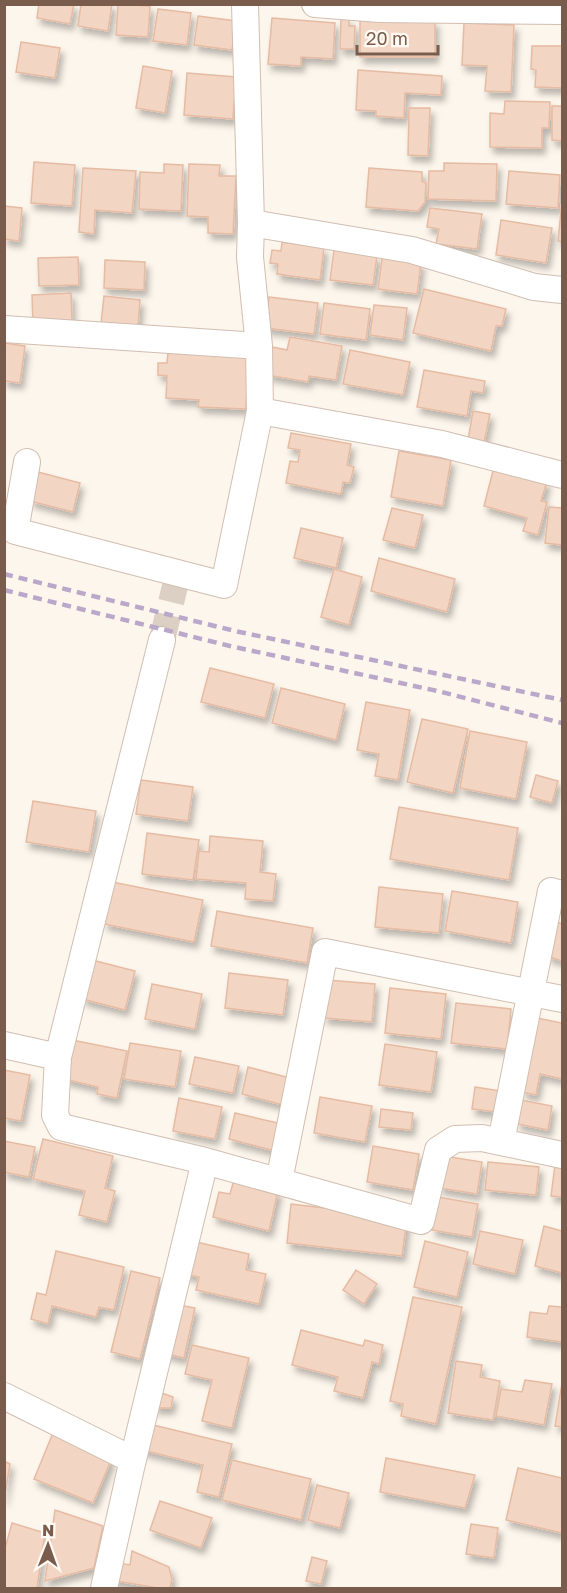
<svg xmlns="http://www.w3.org/2000/svg" width="567" height="1593" font-family="'Golos Text',sans-serif">
	<style>
		.building { fill: #f3d5c3; stroke: #e6bba3; stroke-width: 1.5; filter: url(#shadow) }
		.lines { fill: none; stroke-linecap: round; stroke-linejoin: round }
		.street-tunnel { stroke: #dcd0c4; stroke-width: 26; stroke-dasharray: 26 13; stroke-linecap: butt }
		.street-casing { stroke: #d1beb0; stroke-width: 28 }
		.street { stroke: #fff; stroke-width: 26 }
		.rail { stroke: #b9a8c9; stroke-width: 4.5; stroke-dasharray: 9 6; stroke-linecap: butt }
	</style>
	<defs>
		<filter id="shadow"><feDropShadow dx="3.5" dy="6" stdDeviation="3" flood-color="#0004"/></filter>
	</defs>
	<rect width="100%" height="100%" fill="#fdf6ec"/>
	<path class="building" d="M39,4h35l-4,20 -33,-6z
		M81,4h31l-4,27 -30,-5z
		M118,4l32,2 -2,31 -32,-2z
		M158,9l33,4 -4,32 -34,-4z
		M198,16l38,5 -4,29 -38,-5z
		M272,18l63,5 -2,36 -32,-2v9l-33,-2z
		M341,19h8v7h6l-1,23h-14z
		M360,20l75,1v36h-75z
		M464,23l50,2 -3,67 -26,-1 2,-25 -25,-1z
		M21,42l39,6 -5,30 -39,-6z
		M532,46h30v42l-27,-1 1,-17 -5,-1z
		M143,66l29,5 -7,42 -29,-5z
		M358,70l84,6 -1,19 -36,-2 -1,25 -28,-2v-5l-20,-1z
		M187,73l49,4 -3,42 -49,-4z
		M505,101l45,1 -1,26h-7v20l-52,-1v-34l14,1z
		M552,106h10v35l-10,-1z
		M409,108h21l-2,48 -20,-1z
		M34,162l41,3 -3,41 -41,-3z
		M444,163l53,1 -1,37 -68,-2 1,-28h15z
		M164,164l19,1 -2,46 -42,-2 1,-37 24,1z
		M189,164l31,1 -1,11h17l-3,58 -25,-1v-16l-21,-1z
		M83,168l53,3 -4,42 -37,-3 -1,24 -15,-2z
		M369,168l53,4v9l4,2 -1,19 -7,9 -52,-4z
		M509,171l51,4 -2,33 -52,-4z
		M562,201v41l-4,-1z
		M4,206l18,2 -3,33 -15,-2z
		M430,208l52,6 -5,35 -41,-5 3,-15 -12,-2z
		M501,220l51,8 -6,35 -50,-8z
		M282,242l42,6 -4,32 -43,-6 1,-10 -8,-1 2,-13 9,1z
		M334,250l43,6 -4,29 -43,-5z
		M78,257l1,28 -40,1 -1,-28z
		M382,258l39,5 -4,31 -39,-5z
		M105,260l40,2 -1,28 -40,-2z
		M424,289l82,20 -4,17h-6l-5,25 -78,-18z
		M71,293l1,28 -39,3 -1,-29z
		M104,296l36,4 -2,26 -37,-2z
		M269,297l49,6 -4,31 -49,-6z
		M324,303l46,6 -4,31 -46,-6z
		M374,305l33,3 -4,32 -33,-5z
		M290,337l52,9 -6,34 -27,-4 -1,6 -41,-7 5,-28 15,3z
		M4,343l21,3 -5,37 -16,-2z
		M350,350l60,12 -7,33 -60,-11z
		M168,352l81,4 -3,53 -48,-2 1,-7 -33,-2 1,-22 -9,-1v-12h9z
		M424,370l61,11 -2,12 -12,-2 -4,25 -50,-9z
		M473,411l17,3 -6,29 -16,-3z
		M291,433l60,11 -4,21 7,2 -4,16 -7,-1 -2,12 -55,-11 4,-22 8,1 2,-12 -12,-2z
		M399,451l52,9 -8,46 -52,-9z
		M494,467l53,15 -6,19 6,1 -9,33 -15,-4 4,-13 -43,-12z
		M38,472l42,11 -7,29 -43,-11z
		M549,507l13,1v37l-17,-2z
		M392,508l31,7 -8,33 -32,-8z
		M301,528l42,10 -7,30 -42,-10z
		M379,558l76,21 -8,33 -76,-21z
		M334,569l28,8 -13,48 -28,-8z
		M210,668l64,16 -9,34 -64,-16z
		M281,688l64,16 -9,36 -64,-17z
		M366,702l44,8 -12,70 -23,-4 4,-22 -22,-4z
		M422,719l46,10 -15,64 -46,-11z
		M470,731l57,11 -11,57 -56,-11z
		M536,775l22,6 -6,22 -22,-6z
		M141,780l52,7 -5,34 -52,-7z
		M33,801l63,10 -7,41 -63,-10z
		M399,807l119,21 -9,52 -119,-21z
		M147,833l52,7 -6,40 -51,-6z
		M210,836l53,5 -3,31 16,2 -3,27 -28,-2 1,-16 -50,-4 3,-28 10,1z
		M112,882l91,18 -9,42 -90,-18z
		M379,887l64,7 -4,39 -64,-6z
		M452,891l66,11 -7,41 -66,-12z
		M217,911l96,17 -6,35 -96,-17z
		M557,922l5,2v37l-15,-5z
		M92,960l43,11 -10,39 -43,-11z
		M229,973l59,7 -5,35 -58,-7z
		M327,980l48,4 -3,38 -48,-4z
		M152,984l50,10 -7,35 -50,-10z
		M390,988l56,6 -5,45 -56,-6z
		M456,1003l55,6 -4,40 -56,-6z
		M537,1018l25,5v56l-22,-5 -4,21 -14,-3z
		M72,1040l55,11 -10,47 -20,-4 1,-7 -34,-8z
		M130,1043l51,8 -6,36 -51,-8z
		M385,1044l52,8 -6,40 -52,-7z
		M195,1057l44,9 -6,27 -44,-9z
		M248,1067l42,11 -7,27 -41,-11z
		M4,1070l26,5 -9,46 -17,-3z
		M475,1087l26,4 -4,21 -25,-3z
		M320,1097l52,9 -7,36 -51,-9z
		M179,1098l43,9 -7,32 -42,-8z
		M521,1100l31,6 -4,24 -31,-6z
		M381,1109l32,4 -2,17 -32,-3z
		M235,1113l47,11 -7,27 -46,-12z
		M43,1139l70,17 -8,32 10,3 -8,31 -28,-7 6,-24 -52,-12z
		M4,1141l31,6 -6,30 -25,-5z
		M373,1146l46,8 -6,36 -46,-8z
		M444,1156l38,6 -5,32 -38,-6z
		M488,1162l51,5 -3,28 -51,-5z
		M555,1165l7,1v31l-11,-1z
		M234,1180l44,11 -9,40 -56,-14 6,-25 11,2z
		M438,1197l40,7 -6,33 -40,-7z
		M291,1204l116,14 -5,38 -115,-13z
		M544,1226l18,5v42l-27,-7z
		M480,1231l43,9 -8,34 -42,-10z
		M192,1241l57,13 -3,16 20,4 -7,30 -63,-14 3,-13 -15,-3z
		M425,1241l43,11 -11,45 -43,-10z
		M56,1251l68,16 -10,43 -15,-3 -3,10 -44,-11 -4,18 -17,-5 6,-26 9,2z
		M356,1270l21,14 -13,20 -21,-14z
		M131,1271l29,7 -20,81 -29,-7z
		M413,1297l49,10 -26,117 -35,-8 2,-12 -13,-3z
		M174,1304l21,4 -11,50 -21,-5z
		M549,1306l13,1v35l-35,-5 3,-25 17,2z
		M301,1330l62,16 2,-6 18,5 -4,19 -7,-2 -9,36 -29,-7 4,-14 -46,-12z
		M192,1345l57,13 -17,70 -30,-7 10,-41 -27,-6z
		M456,1361l26,4 -2,12 20,4 -7,39 -45,-7z
		M525,1380l27,4 -8,41 -48,-9 5,-27 21,3z
		M562,1383v44l-7,-1z
		M156,1391l17,6 -2,11h-17z
		M145,1423l87,21 -13,53 -22,-5 6,-27 -65,-16z
		M53,1433l59,25 -19,45 -59,-24z
		M386,1458l89,17 -10,33 -85,-16z
		M232,1460l79,19 -10,41 -79,-20z
		M4,1461l6,3 -6,37z
		M518,1468l44,10v55l-56,-13z
		M317,1485l32,8 -9,35 -32,-8z
		M160,1501l52,17 -11,30 -51,-18z
		M55,1510l48,16 -9,42 -49,13z
		M12,1523l33,10 -8,55h-33v-36z
		M471,1524l27,4 -4,30 -28,-4z
		M132,1551l37,16 3,12 -2,9h-12l-48,-8 3,-18 17,3z
		M312,1557l15,4 -6,23 -15,-3z"/>
	<g class="lines">
		<path class="street-tunnel" d="M162,640l13,-54"/>
		<defs>
			<path id="street" d="M315,4l65,5 182,2
				M251,223l161,27 122,37 28,3
				M4,329l255,17
				M260,411l182,33 120,31
				M27,462l-12,69 209,54 36,-174 -1,-65 -9,-89 1,-34 -6,-219
				M4,1045l54,12 -3,58 6,12 144,34 216,60 17,-71 17,-11 27,-1 80,17
				M58,1057l104,-417
				M501,1142l50,-251 11,3
				M279,1181l46,-229 237,47
				M4,1396l129,64
				M104,1588l27,-120 74,-307"/>
		</defs>
		<use href="#street" class="street-casing"/>
		<use href="#street" class="street"/>
		<path class="rail" d="M4,574l231,57 327,69
			M4,590l226,56 212,46 120,31"/>
	</g>
	<rect width="567" height="1593" fill="none" stroke="#7a5c4d" stroke-width="12"/>
	<g transform="translate(48 1545) rotate(1)" stroke="#fffaf3" stroke-width="4.5" paint-order="stroke">
	<path d="M0-4.5L10 22L0 15L-10 22Z" fill="#7a5c4d"/>
	<text y="-9" font-size="16" font-weight="bold" text-anchor="middle" fill="#7a5c4d">N</text>
	</g>
	<path d="M357 45v9h81v-9" fill="none" stroke="#7a5c4d" stroke-width="3"/>
	<text x="366" y="45" font-size="18" fill="#7a5c4d" stroke="#fffaf3" stroke-width="4.5" paint-order="stroke">20 m</text>
</svg>
